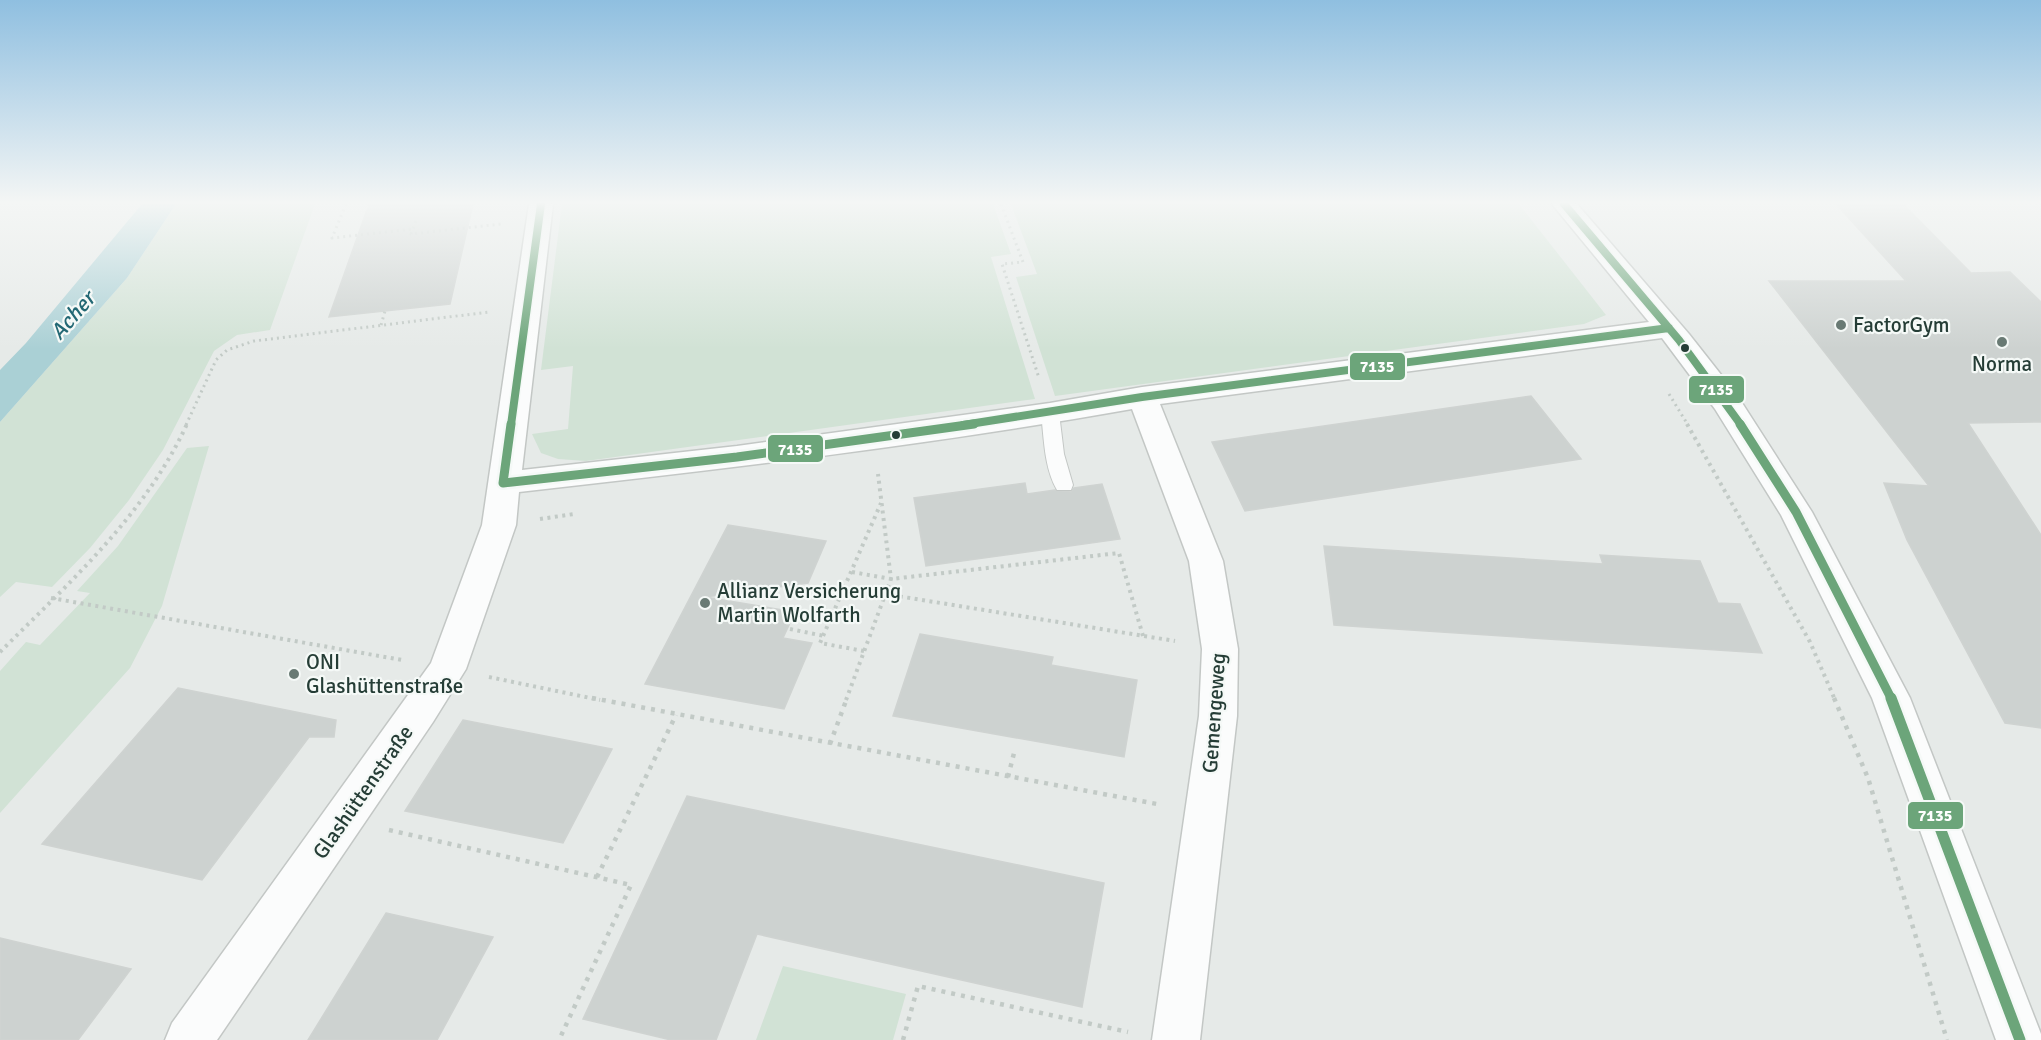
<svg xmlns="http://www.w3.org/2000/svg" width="2041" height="1040" font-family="Signika,sans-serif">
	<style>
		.green { fill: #d1e2d5 }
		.water { fill: #aad0d5 }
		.building { fill: #cdd2d0; stroke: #cfd3d1; stroke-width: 1.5 }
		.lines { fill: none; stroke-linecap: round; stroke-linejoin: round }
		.lane-casing { stroke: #c3c7c5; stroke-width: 2 }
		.street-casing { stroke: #c3c7c5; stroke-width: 3 }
		.path-far2 { stroke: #c2cac6; stroke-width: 3; stroke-dasharray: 2 4; stroke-linecap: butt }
		.path-far1 { stroke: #c2cac6; stroke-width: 4; stroke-dasharray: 3 4.5; stroke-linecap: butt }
		.path { stroke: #c2cac6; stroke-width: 4.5; stroke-dasharray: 4 6; stroke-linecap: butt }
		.lane { fill: #fbfcfc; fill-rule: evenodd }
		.street { fill: #fbfcfc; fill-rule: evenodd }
		.bus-1-far2-casing { stroke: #f5f9f7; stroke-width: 11 }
		.bus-1-far1-casing { stroke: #f5f9f7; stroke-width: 14 }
		.bus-1-casing { stroke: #f5f9f7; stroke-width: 16 }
		.bus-1-far2 { stroke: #6ca57a; stroke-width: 8 }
		.bus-1-far1 { stroke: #6ca57a; stroke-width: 9 }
		.bus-1 { stroke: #6ca57a; stroke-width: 11 }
		.poi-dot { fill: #697a74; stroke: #f5f9f7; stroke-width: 2 }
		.bus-dot { fill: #253d36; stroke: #f5f9f7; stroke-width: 2 }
		.labels { text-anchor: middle; stroke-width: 4.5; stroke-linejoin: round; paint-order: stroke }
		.poi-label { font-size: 21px; fill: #253d36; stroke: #f5f9f7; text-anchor: start }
		.street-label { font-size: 21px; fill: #253d36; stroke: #f5f9f7 }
		.water-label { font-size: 22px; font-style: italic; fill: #236874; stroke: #f5f9f7 }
		.line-badge { stroke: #f5f9f7; stroke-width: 2 }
		.badge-label { font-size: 16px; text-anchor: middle; font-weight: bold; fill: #fff }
	</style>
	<rect width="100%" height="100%" fill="#e6eae8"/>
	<path class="green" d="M176,204h139l-45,126 -33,5 -23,16 -51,99 -34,50 -39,48 -38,39 -36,-5 -16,15v-175l127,-144z
		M562,204h431l18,50 -20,3 44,142 -449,62 -28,-2 -17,-6 -9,-19 36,-5 5,-63 -32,4z
		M1011,204h508l87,111 -22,9 -529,72 -39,-119 21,-3z
		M209,446l-47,160 -32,62 -130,145v-142l26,-29 14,3 50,-52 -13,-2 41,-45 69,-98z
		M783,966l123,28 -13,46h-137z"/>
	<path class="water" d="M142,204h34l-49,74 -127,144v-52l26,-27z"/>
	<path class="building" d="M369,204h104l-23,100 -121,13z
		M1836,204h67l68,69 39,-1 31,30v120l-73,1 73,112v193l-36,-5 -98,-183 -23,-57 45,3 -160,-205h137z
		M1531,396l50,63 -336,52 -33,-69z
		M1025,483l2,11 28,-4 16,2 3,-4 28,-4 18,55 -194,27 -12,-68z
		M728,525l98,16 -18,42 -103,14 90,15 -12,26 29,5 -28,66 -139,-25z
		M1324,546l279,18 -3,-9 100,6 18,42 22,1 22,49 -428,-28z
		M920,634l133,23 -2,8 86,15 -13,77 -231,-41z
		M178,688l158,32 -2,17h-25l-107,143 -160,-36z
		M463,720l149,29 -49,94 -158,-32z
		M687,796l417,87 -22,124 -325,-73 -41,106h-45l-88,-21z
		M386,913l107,24 -56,103h-129z
		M0,938l131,31 -53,71h-78z"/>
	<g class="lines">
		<defs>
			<path id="lane" d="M1050,407l9,6 5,41 9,31 -2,5h-14c-13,-22 -13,-52 -16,-77z"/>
			<path id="street" d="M529,204h24l-31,266 215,-24 313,-43 92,-16 507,-65 -97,-118h25l112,130 48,61 75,117 98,186 131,336v6h-45l-124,-342 -91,-183 -66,-106 -53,-71 -502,66 63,157 15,88 -1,67 -37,324h-48l47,-324 3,-67 -13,-88 -57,-152c-203,36 -408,60 -613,83l-3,33 -50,144 -33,53 -216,318h-52l7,-17 259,-360 51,-138z"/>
		</defs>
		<use href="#lane" class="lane-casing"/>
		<use href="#street" class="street-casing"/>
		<path class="path-far2" d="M346,204l-14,34 81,-9
			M1001,204l22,58 -21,2 37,114
			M416,221l-5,13 90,-10
			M381,325l4,-14
			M1669,394l19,31
			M186,425l30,-65 11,-10 27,-9 235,-29"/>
		<path class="path-far1" d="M1687,424l123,218 25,58
			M540,519l34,-5
			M852,572l39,7 228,-26 24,83
			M885,594l290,47
			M51,598l351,62
			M790,629l34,7
			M864,651l-44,-8 61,-140
			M0,652c70,-70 145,-137 187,-228
			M489,677l111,23
			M846,700l45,-121 -13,-105"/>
		<path class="path" d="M592,698l570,107
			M1834,698l34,80 79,262
			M830,744l17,-46
			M1008,777l7,-28
			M389,830l242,55 -72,155
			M597,877l79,-162
			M903,1040l15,-54 210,46"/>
		<use href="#lane" class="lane"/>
		<use href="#street" class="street"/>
		<defs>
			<path id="bus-1-far2" d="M1564,204l115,136 62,85
				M511,425l30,-221
				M963,425l179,-28 527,-69"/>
			<path id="bus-1-far1" d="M1740,424l56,88 96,188
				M503,483l234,-26 237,-33
				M503,483l8,-59"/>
			<path id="bus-1" d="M1891,698l129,342"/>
		</defs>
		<use href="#bus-1-far2" class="bus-1-far2-casing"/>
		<use href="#bus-1-far1" class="bus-1-far1-casing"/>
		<use href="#bus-1" class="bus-1-casing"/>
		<use href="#bus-1-far2" class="bus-1-far2"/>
		<use href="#bus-1-far1" class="bus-1-far1"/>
		<use href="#bus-1" class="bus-1"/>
	</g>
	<linearGradient id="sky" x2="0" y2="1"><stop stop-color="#8fbfe0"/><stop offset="0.58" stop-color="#f4f6f5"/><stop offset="1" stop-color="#f4f6f5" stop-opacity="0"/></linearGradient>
	<rect width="2041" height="349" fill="url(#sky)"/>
	<g class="poi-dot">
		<circle cx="1841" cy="325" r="6"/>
		<circle cx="2002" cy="342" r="6"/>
		<circle cx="705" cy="603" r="6"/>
		<circle cx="294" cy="674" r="6"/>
	</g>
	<g class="bus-dot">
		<circle cx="1685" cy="348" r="5"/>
		<circle cx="896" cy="435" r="5"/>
	</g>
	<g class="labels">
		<g class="poi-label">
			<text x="1853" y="332">FactorGym</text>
			<text x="2002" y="371" text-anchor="middle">Norma</text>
			<text x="717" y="598">Allianz Versicherung<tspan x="717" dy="24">Martin Wolfarth</tspan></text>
			<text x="306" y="669">ONI<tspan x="306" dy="24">Glashüttenstraße</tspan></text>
		</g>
		<g class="street-label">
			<text transform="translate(1214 713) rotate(-86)" y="7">Gemengeweg</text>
			<text transform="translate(363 792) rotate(-55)" y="7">Glashüttenstraße</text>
		</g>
		<g class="water-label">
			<text transform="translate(72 315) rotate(-49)" y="8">Acher</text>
		</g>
	</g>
	<g class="line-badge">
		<rect x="1349" y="352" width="57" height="29" rx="6" fill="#6ca57a"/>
		<rect x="1688" y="375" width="57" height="29" rx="6" fill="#6ca57a"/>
		<rect x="767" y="434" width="57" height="29" rx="6" fill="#6ca57a"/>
		<rect x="1907" y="801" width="57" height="29" rx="6" fill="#6ca57a"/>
	</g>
	<g class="badge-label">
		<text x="1377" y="372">7135</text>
		<text x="1716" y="395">7135</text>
		<text x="795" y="455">7135</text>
		<text x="1935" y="821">7135</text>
	</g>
</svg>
